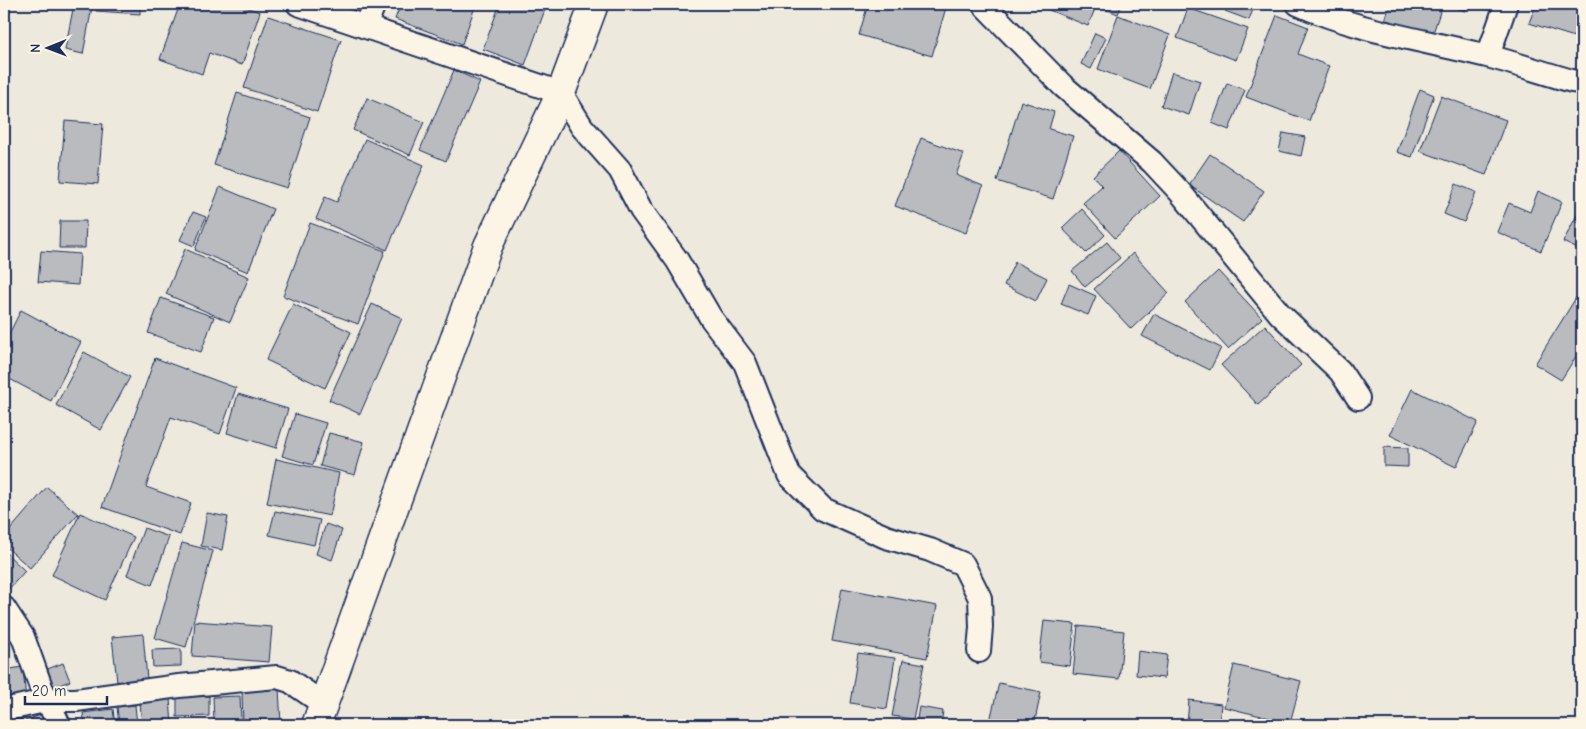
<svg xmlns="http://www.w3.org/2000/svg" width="1586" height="729" font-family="'Comic Neue',sans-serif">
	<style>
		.building { fill: #babbbe; stroke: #1b2f5e }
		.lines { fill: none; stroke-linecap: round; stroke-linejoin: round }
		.street-casing { stroke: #1b2f5e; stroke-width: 26 }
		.secondary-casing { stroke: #1b2f5e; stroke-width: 31 }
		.street { stroke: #fcf5e5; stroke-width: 22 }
		.secondary { stroke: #fcf5e5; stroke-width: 28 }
	</style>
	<rect width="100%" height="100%" fill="#eee9dd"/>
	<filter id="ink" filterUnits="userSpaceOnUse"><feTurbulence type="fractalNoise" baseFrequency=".02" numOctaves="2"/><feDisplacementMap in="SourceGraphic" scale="10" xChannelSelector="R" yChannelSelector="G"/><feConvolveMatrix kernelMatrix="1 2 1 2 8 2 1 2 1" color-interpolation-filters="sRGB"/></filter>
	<g filter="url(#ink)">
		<path class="building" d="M74,4l18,3 -9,47 -18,-4z
			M96,4h44v10l-44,-3z
			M180,4h57l23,8 -18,53 -33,-12 -7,21 -42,-15z
			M401,4h75l-14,40 -67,-25z
			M500,4h47l-22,61 -42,-16z
			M868,4h79l-15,52 -73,-21z
			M1051,4h46l-9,22 -39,-16z
			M1102,4h20l-4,10 -18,-7z
			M1228,4h27l-6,16 -24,-9z
			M1390,4h35l16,5 -9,27 -47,-15z
			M1446,4h22l-3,7z
			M1536,4h46l-1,35 -52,-16z
			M1188,8l60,21 -12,31 -59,-22z
			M1118,15l52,20 -20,54 -52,-20z
			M1277,15l31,12 -10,27 31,12 -20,55 -63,-24z
			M268,16l73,24 -24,72 -73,-24z
			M1095,33l11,5 -15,31 -10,-5z
			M454,70l26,12 -34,79 -26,-11z
			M1172,72l28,9 -11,34 -28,-9z
			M1227,83l18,7 -16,40 -17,-7z
			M1420,89l14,6 -22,62 -15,-5z
			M237,93l73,24 -23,71 -73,-23z
			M1441,96l65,24 -20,55 -66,-24z
			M367,98l57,24 -14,33 -57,-25z
			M1021,101l33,11 -5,17 24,7 -20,63 -56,-18z
			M65,121l38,3 -5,60 -38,-3z
			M1283,133l22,4 -4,19 -22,-5z
			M921,138l43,16 -8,21 27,11 -17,47 -71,-27z
			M365,139l59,26 -37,85 -71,-31 9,-22 12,5z
			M1119,151l41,45 -45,42 -32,-35 19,-17 -9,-10z
			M1210,154l54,37 -21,31 -54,-37z
			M1456,184l20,8 -12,30 -20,-8z
			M220,187l53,22 -25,63 -53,-22z
			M1538,191l24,11 -21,49 -44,-19 12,-29 21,9z
			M1082,209l23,26 -19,18 -24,-25z
			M193,212l13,5 -12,29 -14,-6z
			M1577,215l5,3v33l-19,-9z
			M60,221h26l-1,27h-26z
			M310,223l75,28 -27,73 -75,-28z
			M1107,242l13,16 -35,29 -13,-16z
			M185,249l64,28 -19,45 -64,-28z
			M41,251l39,3 -2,31 -40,-3z
			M1133,253l36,40 -38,36 -37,-40z
			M1015,262l32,16 -11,23 -32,-16z
			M1218,271l44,47 -34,31 -43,-47z
			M1069,284l27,12 -8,19 -27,-11z
			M1577,296l5,3v48l-21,33 -26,-16z
			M161,298l53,19 -13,35 -53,-19z
			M293,304l58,28 -26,56 -59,-28z
			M372,304l30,14 -42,96 -31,-14z
			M21,310l60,32 -30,59 -47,-25v-32z
			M1154,314l67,34 -11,22 -68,-34z
			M1265,325l36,40 -43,40 -37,-40z
			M84,352l46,25 -29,53 -45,-25z
			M155,358l81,30 -16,46 -49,-17 -25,70 45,16 -11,32 -78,-28z
			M1412,389l66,33 -22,45 -66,-32z
			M238,394l50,15 -12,39 -49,-15z
			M295,414l31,9 -13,42 -31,-9z
			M329,433l35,9 -9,33 -35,-9z
			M1384,447l24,1v19l-24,-1z
			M276,459l63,14 -9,43 -63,-13z
			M47,487l31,27 -48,54 -26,-23v-8z
			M275,511l45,9 -6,25 -45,-10z
			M80,513l54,24 -29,63 -53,-25z
			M207,513l21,4 -6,33 -21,-4z
			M326,524l16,6 -10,30 -16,-6z
			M144,528l25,9 -17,48 -25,-10z
			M182,543l31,8 -27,96 -31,-9z
			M4,551l21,20 -18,20 -3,-3z
			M842,588l95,18 -10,52 -95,-17z
			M195,621l77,6 -3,35 -77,-6z
			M1044,621l31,3 -5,42 -31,-4z
			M1078,626l46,5 -5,48 -46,-5z
			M143,634l4,45 -30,3 -5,-45z
			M181,649v17l-28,1 -1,-17z
			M1138,651l29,4 -3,23 -28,-3z
			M858,653l37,5 -8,51 -37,-6z
			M903,660l21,4 -11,55 -21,-3z
			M63,663l7,18 -19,7 -6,-18z
			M1234,665l67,16 -11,42 -66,-16z
			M23,667l3,33 -22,3v-33z
			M999,683l42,9 -7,33h-45z
			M279,689l2,35 -38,1 -1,-35z
			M209,696v20l-32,1v-20z
			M240,696l1,23 -27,2 -1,-24z
			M170,699l2,26h-30l-2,-23z
			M1189,700l32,4 -2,21h-32z
			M135,705l2,20h-18l-2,-18z
			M919,707l24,4 -2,14h-25z
			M113,709l2,16h-30l-2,-12z
			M45,713l5,12h-35z"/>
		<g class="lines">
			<defs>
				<path id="street" d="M298,4l263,89 21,34 38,43 21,40 36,50 34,58 34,45 44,112 34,34 63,28 44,13 33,14 17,34 1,29 -2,24
					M983,4l80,82 89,76 28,30 100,122 60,57 18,27
					M1298,4c59,27 126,36 189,52 28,7 56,17 85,25l10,1
					M365,27l9,-23
					M1488,56l18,-52
					M4,608l19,29 18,50 18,38
					M4,710l45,-10h27l103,-14 98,-9 13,4 35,24"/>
				<path id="secondary" d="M316,725l172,-479 73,-153 33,-89"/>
			</defs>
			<use href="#street" class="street-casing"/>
			<use href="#secondary" class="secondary-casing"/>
			<use href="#street" class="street"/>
			<use href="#secondary" class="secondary"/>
		</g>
	</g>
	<rect width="1586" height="729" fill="none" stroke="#fcf5e5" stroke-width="20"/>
	<rect x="10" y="10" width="1566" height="709" fill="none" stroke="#1b2f5e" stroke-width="2" filter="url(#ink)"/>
	<g transform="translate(48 48) rotate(269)" stroke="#fcf5e5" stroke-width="4" paint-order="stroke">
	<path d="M0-4L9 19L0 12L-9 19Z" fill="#1b2f5e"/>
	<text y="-8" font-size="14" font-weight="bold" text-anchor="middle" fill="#1b2f5e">N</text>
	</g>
	<path d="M25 696v8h82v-8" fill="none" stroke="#1b2f5e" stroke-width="2.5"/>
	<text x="32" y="696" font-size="15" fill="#1b2f5e" stroke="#fcf5e5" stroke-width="4" paint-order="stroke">20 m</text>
</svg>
